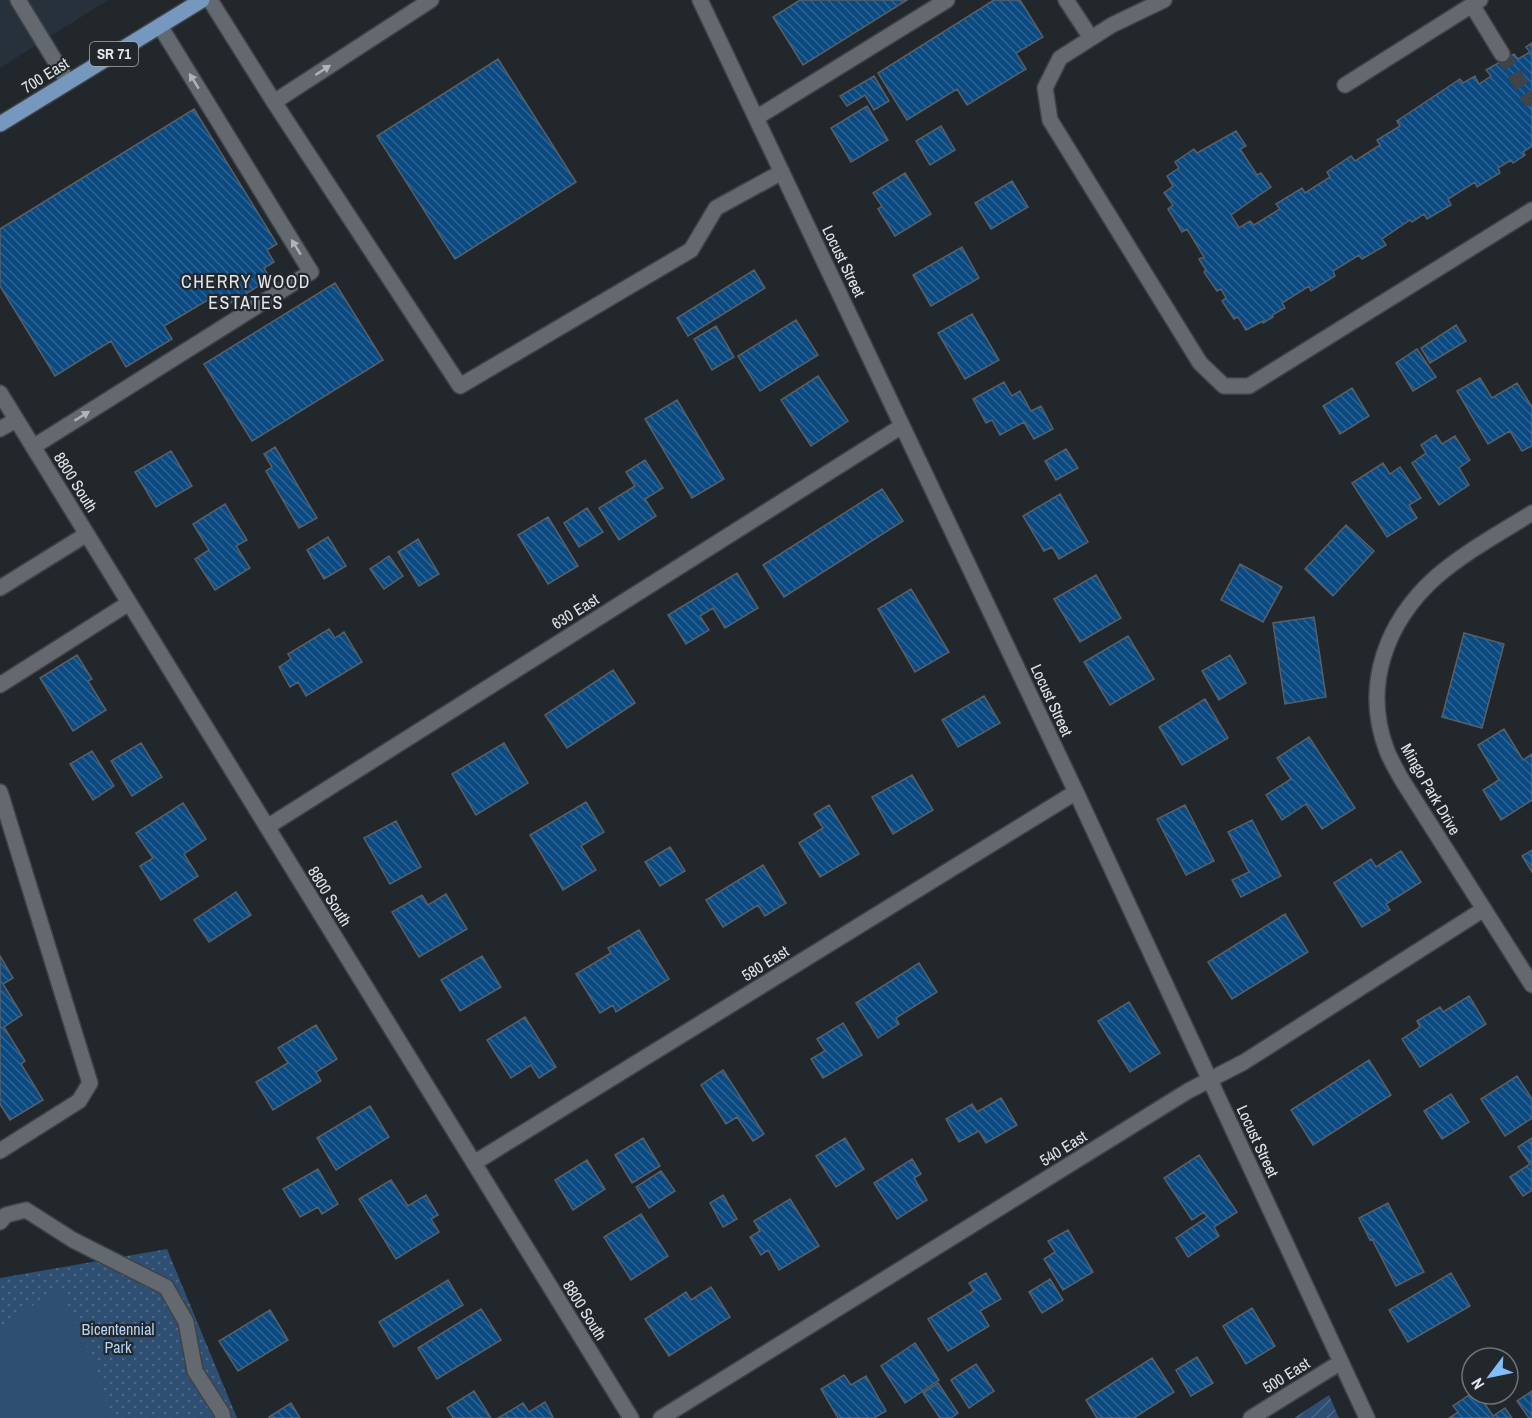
<svg xmlns="http://www.w3.org/2000/svg" width="1532" height="1418" font-family="'Archivo Narrow',sans-serif">
	<style>
		.built { fill: #27313b }
		.grass { fill: url(#grass-dots) }
		.garden { fill: url(#garden-furrows) }
		.pitch { fill: #2e4f72 }
		.building { fill: url(#building-back-hatch); stroke: #595f65; stroke-width: 1.5 }
		.lines { fill: none; stroke-linecap: round; stroke-linejoin: round }
		.minor-tunnel { stroke: #3f4448; stroke-width: 15; stroke-dasharray: 15 8; stroke-linecap: butt }
		.minor-casing { stroke: #3f4347; stroke-width: 18 }
		.major-casing { stroke: #3f4347; stroke-width: 18 }
		.minor { stroke: #646970; stroke-width: 15 }
		.major { stroke: #7698be; stroke-width: 15 }
		.oneway { fill: #b0b4b9 }
		.labels { text-anchor: middle; stroke-width: 4.5; stroke-linejoin: round; paint-order: stroke }
		.shield { fill: #22272c; stroke: #a9adb1; stroke-width: 1.5 }
		.shield-label { font-size: 15px; font-weight: bold; fill: #e3e6ea }
		.street-label { font-size: 16px; fill: #e3e6ea; stroke: #22272c }
		.park-label { font-size: 16px; fill: #b6d4f5; stroke: #22272c }
		.neighbourhood-label { font-size: 18px; letter-spacing: 1.5px; fill: #e3e6ea; stroke: #22272c }
	</style>
	<defs>
		<pattern id="grass-dots" width="8" height="8" patternUnits="userSpaceOnUse" patternTransform="scale(1.5)"><rect width="8" height="8" fill="#2e4f72"/><path d="M2 2h.1M6 6h.1" fill="none" stroke="#4c6886" stroke-width="1.8" stroke-linecap="round"/></pattern>
		<pattern id="garden-furrows" width="10" height="10" patternUnits="userSpaceOnUse" patternTransform="scale(1.5)"><rect width="10" height="10" fill="#2e4f72"/><path d="M-1 1l2-2M0 10L10 0M9 11l2-2" fill="none" stroke="#4c6886"/></pattern>
		<pattern id="building-back-hatch" width="6" height="6" patternUnits="userSpaceOnUse" patternTransform="scale(1.5)"><rect width="6" height="6" fill="#0b4981"/><path d="M-1 5l2 2M0 0l6 6M5-1l2 2" fill="none" stroke="#2e6393"/></pattern>
	</defs>
	<rect width="100%" height="100%" fill="#22272c"/>
	<path class="built" d="M0,0h108l-108,68z"/>
	<path class="grass" d="M167,1249l70,169h-237v-140z"/>
	<path class="garden" d="M1329,1395l10,23h-45z"/>
	<path class="pitch" d="M58,1289l7,12 27,55 19,62h-111v-91z"/>
	<path class="building" d="M800,0h107l-104,65 -30,-48z
		M994,0h26l23,37 -27,16 10,16 -59,36 -10,-16 -50,31 -29,-47z
		M1532,43v103l-9,6 2,3 -12,8 -2,-3 -13,8 2,5 -23,14 -2,-5 -27,17 3,6 -24,14 -3,-5 -12,8 -2,-2 -28,19 4,6 -24,14 -3,-4 -26,16 2,5 -24,15 -2,-5 -27,17 3,5 -13,7 1,2 -10,6v-2l-17,9 -8,-13 -4,2 -12,-18 4,-3 -5,-9 -4,2 -13,-19 2,-2 -7,-11 5,-2 -17,-28 -5,3 -14,-23 5,-4 -9,-12 9,-7 -6,-10 12,-8 -4,-6 19,-13 3,4 39,-22 10,15 -6,3 17,26 4,-2 10,14 -40,28 8,13 11,-7 4,4 26,-16 -4,-5 26,-16 3,5 25,-16 -3,-5 24,-16 4,5 25,-16 -3,-5 23,-14 -3,-5 63,-42 3,4 12,-7 4,8 12,-8 -5,-6 28,-16 4,5 12,-7 -4,-5z
		M498,59l78,123 -121,77 -78,-123z
		M874,76l15,25 -15,9 -9,-15 -18,11 -7,-10z
		M867,106l21,34 -37,22 -20,-34z
		M194,109l83,135 -10,6 7,12 -10,6 6,11 -51,31 -8,-12 -47,28 8,13 -46,28 -15,-26 -56,35 -55,-90v-57z
		M941,126l14,24 -25,15 -14,-24z
		M905,173l26,41 -36,22 -17,-27 4,-3 -9,-13z
		M1012,181l16,26 -37,22 -16,-26z
		M962,247l17,31 -48,28 -18,-31z
		M754,270l11,18 -77,48 -11,-18z
		M335,283l48,77 -131,81 -48,-77z
		M972,314l27,46 -34,19 -27,-46z
		M796,320l22,35 -58,36 -22,-35z
		M1456,325l10,16 -36,22 -9,-15z
		M716,326l18,31 -22,13 -18,-31z
		M1417,349l19,28 -23,14 -17,-28z
		M818,376l30,45 -37,25 -30,-46z
		M1480,378l12,20 25,-15 15,24v39l-10,5 -12,-20 -22,13 -31,-53z
		M1004,382l8,14 8,-5 11,20 10,-5 12,23 -19,10 -10,-17 -24,13 -8,-15 -6,3 -13,-24z
		M1352,388l17,28 -29,18 -17,-28z
		M677,400l47,79 -32,19 -47,-79z
		M1436,435l6,9 13,-8 15,24 -11,8 10,17 -30,20 -27,-42 14,-10 -5,-8z
		M275,447l42,71 -18,10 -33,-57 6,-4 -8,-13z
		M1066,449l12,19 -22,12 -11,-19z
		M171,451l21,35 -36,21 -21,-35z
		M645,460l18,28 -18,11 11,17 -37,24 -20,-32 36,-22 -9,-14z
		M1383,463l7,11 10,-7 21,31 -12,7 8,13 -30,19 -35,-54z
		M882,489l21,32 -119,76 -21,-32z
		M1060,494l28,48 -29,17 -7,-12 -8,4 -21,-35z
		M225,504l22,36 -11,6 14,22 -35,22 -20,-31 14,-9 -16,-26z
		M587,508l16,24 -24,15 -15,-24z
		M548,517l30,49 -30,18 -30,-49z
		M1346,525l28,26 -41,45 -28,-27z
		M328,537l18,29 -22,13 -17,-29z
		M418,539l21,35 -20,12 -21,-34z
		M389,556l14,20 -19,13 -14,-20z
		M1240,564l42,23 -19,35 -42,-22z
		M737,573l21,35 -33,20 -12,-20 -13,8 9,14 -23,14 -18,-29z
		M1096,575l25,43 -41,24 -26,-43z
		M911,589l38,63 -34,20 -37,-63z
		M1314,617l12,80 -41,7 -12,-81z
		M329,629l6,9 9,-6 18,30 -56,34 -8,-14 -8,5 -11,-20 12,-8 -3,-5z
		M1464,633l40,11 -22,84 -40,-11z
		M1128,636l26,43 -44,26 -26,-43z
		M77,655l15,24 -4,2 18,29 -33,21 -33,-53z
		M1230,655l16,28 -27,17 -17,-29z
		M613,670l22,33 -68,45 -22,-33z
		M984,696l16,27 -42,24 -16,-27z
		M1205,699l23,39 -46,27 -23,-38z
		M1504,729l19,31 9,-6v46l-31,20 -18,-30 16,-10 -21,-35z
		M1309,737l46,71 -33,21 -16,-25 -24,16 -16,-25 25,-16 -14,-21z
		M141,743l21,34 -30,19 -21,-35z
		M504,743l24,40 -52,32 -24,-41z
		M92,751l22,35 -21,14 -23,-36z
		M912,775l21,35 -40,24 -21,-37z
		M586,802l18,30 -23,14 15,24 -33,20 -33,-55z
		M183,803l23,36 -22,15 14,22 -37,24 -21,-34 13,-8 -17,-25z
		M829,805l30,49 -39,23 -21,-34 24,-15 -9,-14z
		M1185,805l29,56 -28,14 -29,-56z
		M1252,820l29,56 -40,21 -9,-17 17,-8 -21,-40z
		M396,821l25,46 -31,17 -26,-46z
		M670,847l15,24 -25,15 -15,-24z
		M1532,850v22l-10,-16z
		M1401,851l20,31 -35,22 4,6 -28,17 -28,-44 37,-24 5,8z
		M763,865l23,38 -21,13 -7,-11 -35,22 -17,-27z
		M236,892l15,23 -42,27 -15,-22z
		M446,894l21,35 -48,28 -27,-45 30,-17 6,10z
		M1285,914l23,38 -76,47 -24,-37z
		M639,930l30,49 -53,33 -3,-7 -13,8 -24,-39 35,-21 -3,-5z
		M0,956l13,22 -10,6 19,31 -18,12 21,34 -4,3 22,36 -33,20 -10,-16z
		M482,956l19,31 -41,24 -19,-31z
		M919,963l18,29 -41,26 3,6 -21,14 -22,-35z
		M1469,996l17,28 -66,43 -18,-28 18,-12 -3,-6 23,-14 3,5z
		M1129,1002l31,51 -30,19 -32,-51z
		M525,1017l31,50 -17,11 -8,-13 -20,13 -24,-38z
		M843,1023l19,32 -39,23 -12,-19 14,-8 -8,-12z
		M316,1025l21,34 -21,13 5,9 -48,29 -17,-28 32,-19 -10,-15z
		M1369,1060l22,35 -78,50 -22,-35z
		M723,1070l41,64 -11,7 -16,-24 -11,7 -25,-39z
		M1517,1076l15,23v19l-27,18 -24,-37z
		M1451,1094l18,28 -27,17 -18,-28z
		M1001,1098l16,27 -31,18 -7,-12 -20,11 -13,-23 26,-15 5,8z
		M370,1106l19,31 -53,33 -19,-32z
		M643,1138l17,28 -28,17 -17,-28z
		M845,1138l19,31 -28,18 -20,-31z
		M1532,1138v52l-9,6 -13,-19 20,-13 -12,-17z
		M1199,1155l38,57 -23,15 5,9 -31,21 -12,-19 31,-21 -3,-5 -12,8 -28,-42z
		M912,1159l9,15 -7,4 13,22 -30,19 -23,-36z
		M587,1160l18,29 -32,21 -18,-30z
		M318,1169l20,35 -16,10 -4,-7 -18,10 -17,-28z
		M661,1171l14,20 -26,17 -13,-21z
		M391,1180l17,26 18,-11 12,20 -7,4 8,13 -43,27 -37,-60z
		M723,1195l14,24 -14,8 -13,-24z
		M790,1199l29,47 -40,24 -11,-20 -7,5 -11,-18 10,-6 -6,-10z
		M1388,1203l36,69 -28,14 -24,-47 -2,1 -11,-22z
		M641,1214l27,42 -37,24 -27,-43z
		M1068,1230l25,42 -30,18 -19,-31 11,-7 -7,-11z
		M986,1273l15,26 -21,12 9,15 -41,25 -20,-32 46,-28 -5,-8z
		M1451,1273l19,33 -62,36 -19,-32z
		M1050,1279l13,21 -21,13 -13,-21z
		M448,1280l15,25 -69,42 -15,-25z
		M711,1287l19,30 -61,39 -24,-37 41,-27 5,8z
		M1252,1308l23,38 -29,18 -23,-38z
		M481,1309l20,31 -64,39 -19,-31z
		M270,1310l18,30 -50,31 -19,-30z
		M915,1343l24,37 -34,23 -24,-37z
		M1197,1357l16,26 -22,13 -15,-26z
		M1152,1358l22,34 -40,26h-37l-11,-18z
		M976,1364l18,27 -25,17 -18,-28z
		M844,1375l7,10 15,-9 20,35 -12,7h-36l-17,-29z
		M938,1383l20,30 -7,5h-11l-17,-25z
		M474,1391l17,27h-38l-6,-10z
		M1532,1391v27h-3l-12,-17z
		M1472,1393l6,1 15,22 12,-8 7,10h-63l9,-6 -5,-6z
		M545,1402l8,15 -2,1h-53l25,-15 6,9z
		M291,1403l9,15h-30l-1,-1z"/>
	<g class="lines">
		<path class="minor-tunnel" d="M1502,54l30,49"/>
		<defs>
			<path id="minor" d="M18,0l50,82
				M210,0l64,102 186,284 231,-136 25,-42 66,-36
				M700,0l376,792 291,626
				M1066,0l25,38
				M1164,0l-52,25 -52,33 -15,30 5,32 150,243 24,23h25l283,-176
				M1472,5l30,49
				M1345,85l135,-85
				M274,102l157,-102
				M756,118l191,-118
				M0,393l631,1025
				M0,429l16,-9
				M33,447l278,-175 -151,-246
				M1532,513c-32,20 -67,39 -96,64 -50,45 -74,109 -49,174 4,10 10,20 15,29l130,205
				M0,588l87,-54
				M0,685l129,-82
				M0,792l90,291 -11,18 -79,50
				M267,827l635,-401
				M474,1163l602,-371
				M0,1222l6,-7 20,-5 47,30 93,47 20,35 9,49 27,42 1,5
				M661,1418l527,-327 56,-29 240,-153
				M1251,1418l90,-56"/>
			<path id="major" d="M0,124l202,-124"/>
		</defs>
		<use href="#minor" class="minor-casing"/>
		<use href="#major" class="major-casing"/>
		<use href="#minor" class="minor"/>
		<use href="#major" class="major"/>
	</g>
	<defs><path id="oneway-solid" d="M-6-.8H1V-3.2L6.5 0L1 3.2V.8H-6Z" transform="scale(1.5)"/></defs>
	<g class="oneway">
		<use href="#oneway-solid" transform="translate(323 70) rotate(-33)"/>
		<use href="#oneway-solid" transform="translate(194 81) rotate(-122)"/>
		<use href="#oneway-solid" transform="translate(296 247) rotate(-122)"/>
		<use href="#oneway-solid" transform="translate(82 416) rotate(-32)"/>
	</g>
	<g class="labels">
		<rect class="shield" x="90" y="42" width="48" height="24" rx="4.5"/>
		<g class="shield-label">
			<text x="114" y="59">SR 71</text>
		</g>
		<g class="street-label">
			<text transform="translate(45 75) rotate(-32)" y="6">700 East</text>
			<text transform="translate(844 261) rotate(64)" y="6">Locust Street</text>
			<text transform="translate(76 482) rotate(58)" y="6">8800 South</text>
			<text transform="translate(575 611) rotate(-32)" y="6">630 East</text>
			<text transform="translate(1052 700) rotate(65)" y="6">Locust Street</text>
			<text transform="translate(1431 789) rotate(60)" y="6">Mingo Park Drive</text>
			<text transform="translate(330 896) rotate(58)" y="6">8800 South</text>
			<text transform="translate(765 963) rotate(-32)" y="6">580 East</text>
			<text transform="translate(1258 1141) rotate(65)" y="6">Locust Street</text>
			<text transform="translate(1063 1148) rotate(-32)" y="6">540 East</text>
			<text transform="translate(585 1310) rotate(58)" y="6">8800 South</text>
			<text transform="translate(1286 1375) rotate(-32)" y="6">500 East</text>
		</g>
		<g class="park-label">
			<text x="118" y="1335">Bicentennial<tspan x="118" dy="18">Park</tspan></text>
		</g>
		<g class="neighbourhood-label">
			<text x="246" y="288">CHERRY WOOD<tspan x="246" dy="21">ESTATES</tspan></text>
		</g>
	</g>
	<g transform="translate(1490 1376) rotate(238)"><circle r="28" fill="#22272c" stroke="#6f7378" stroke-width="1.5"/>
	<path d="M0-4.5L10 22L0 15L-10 22Z" fill="#82bcfa"/>
	<text y="-9" font-size="16" font-weight="bold" text-anchor="middle" fill="#e3e6ea">N</text>
	</g>
</svg>
